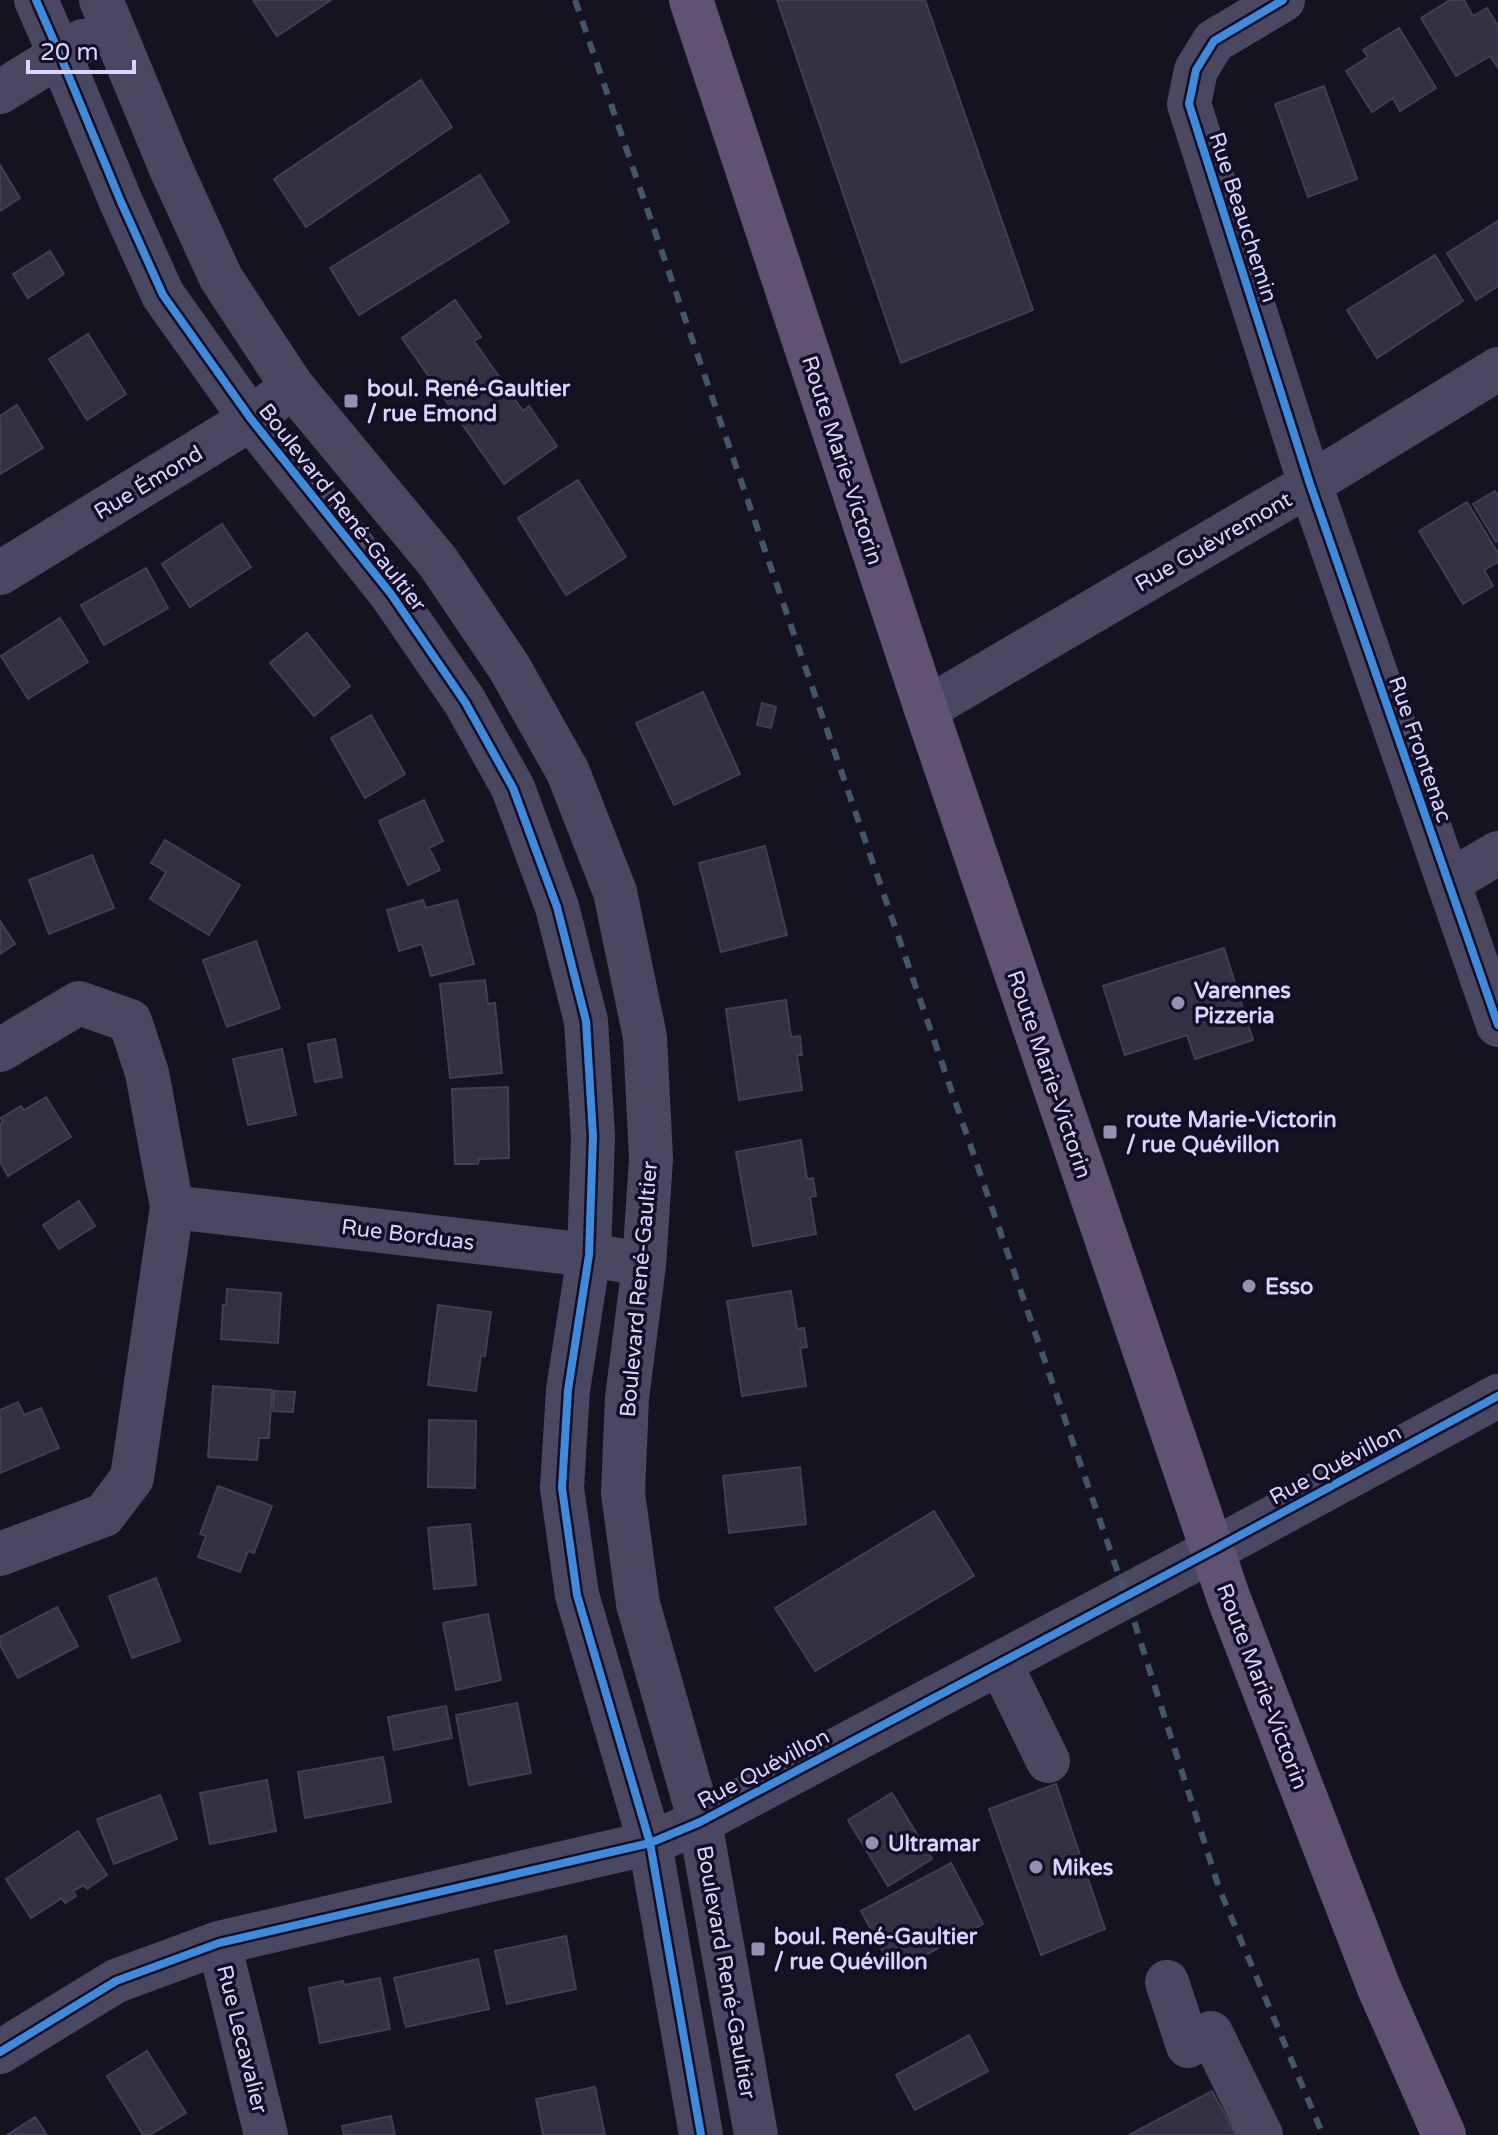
<svg xmlns="http://www.w3.org/2000/svg" width="1498" height="2135" font-family="'Varela Round',sans-serif">
	<style>
		.building { fill: #343142; stroke: #433e54; stroke-width: 2 }
		.lines { fill: none; stroke-linecap: round; stroke-linejoin: round }
		.minor { stroke: #4a4861; stroke-width: 44 }
		.major { stroke: #5f5272; stroke-width: 44 }
		.rail { stroke: #43576b; stroke-width: 6; stroke-dasharray: 12 10; stroke-linecap: butt }
		.cycleway-casing { stroke: #130e25; stroke-width: 13 }
		.cycleway { stroke: #408adc; stroke-width: 8 }
		.poi-dot { fill: #958fb1; stroke: #130e25; stroke-width: 3 }
		.labels { text-anchor: middle; stroke-width: 7; stroke-linejoin: round; paint-order: stroke }
		.street-label { font-size: 22px; fill: #dad2ff; stroke: #130e25 }
		.poi-label { font-size: 22px; font-weight: bold; fill: #dad2ff; stroke: #130e25; text-anchor: start }
	</style>
	<rect width="100%" height="100%" fill="#161320"/>
	<path class="building" d="M253,0h78l-54,36z
		M777,0h148l108,310 -132,53z
		M1450,0h14l9,16 14,-8 11,18v42l-8,-12 -34,20 -35,-58z
		M1399,28l37,60 -36,23 -7,-13 -21,14 -26,-41 22,-14 -5,-7z
		M421,80l31,47 -146,100 -32,-48z
		M1324,86l33,93 -49,18 -33,-93z
		M0,165l20,33 -20,13z
		M480,175l29,47 -150,93 -29,-47z
		M1498,221v65l-22,14 -29,-47z
		M50,251l14,23 -36,24 -15,-24z
		M1435,255l28,46 -86,57 -30,-48z
		M455,300l26,37 -7,4 49,70 6,-5 28,40 -53,38 -102,-146z
		M88,334l38,60 -39,26 -38,-61z
		M17,405l26,43 -43,26v-58z
		M578,480l48,77 -60,38 -48,-77z
		M1495,491l3,4v46l-2,1 -23,-38z
		M1467,502l31,51v9l-14,8 9,16 -30,18 -44,-73z
		M222,524l29,43 -61,40 -28,-43z
		M146,568l22,40 -64,37 -23,-40z
		M60,618l28,44 -60,37 -27,-43z
		M307,633l43,53 -36,30 -44,-53z
		M703,692l37,82 -66,31 -38,-82z
		M762,703l14,4 -5,21 -14,-3z
		M371,715l34,59 -40,24 -34,-60z
		M424,800l19,41 -14,7 11,22 -32,15 -29,-64z
		M165,840l75,45 -31,50 -59,-36 16,-27 -15,-9z
		M765,846l22,89 -66,17 -22,-89z
		M92,855l22,53 -65,26 -20,-54z
		M423,900l3,8 31,-8 17,64 -43,12 -9,-32 -23,7 -12,-41z
		M0,921l15,23 -15,10z
		M256,941l24,67 -53,19 -24,-67z
		M1224,948l29,92 -58,19 -8,-24 -62,20 -22,-69z
		M485,980l3,24 7,-1 7,70 -52,5 -10,-94z
		M786,1000l5,37 9,-1 2,19h-5l5,35 -63,10 -13,-91z
		M335,1039l7,38 -27,5 -7,-38z
		M282,1049l14,66 -48,10 -15,-66z
		M508,1087l1,71 -30,1 -1,5h-23l-3,-75z
		M46,1097l25,40 -63,39 -8,-14v-38l3,-2 -2,-4 20,-12 3,4z
		M801,1140l6,39 6,-1 3,18 -6,1 6,37 -63,12 -17,-94z
		M79,1201l16,25 -36,23 -16,-24z
		M227,1289l54,4 -3,50 -57,-4 2,-34h3z
		M791,1291l6,38 7,-1 3,19 -7,1 6,38 -64,10 -15,-95z
		M438,1305l53,7 -6,44h-4l-5,35 -48,-6z
		M213,1386l59,4 -3,48h-10l-2,22 -49,-3z
		M274,1391l21,1 -2,20 -20,-1z
		M18,1402l6,13 17,-7 18,40 -59,25v-63z
		M429,1420l47,1 -1,67 -47,-1z
		M800,1467l6,57 -77,9 -6,-57z
		M218,1486l54,20 -18,47 -6,-2 -8,21 -42,-15 8,-21 -6,-2z
		M934,1511l40,65 -159,95 -40,-63z
		M470,1524l6,61 -42,4 -6,-61z
		M156,1578l24,63 -48,17 -23,-62z
		M57,1607l21,39 -60,32 -18,-33v-8z
		M488,1614l13,66 -45,10 -13,-67z
		M517,1703l14,70 -62,12 -13,-70z
		M446,1706l6,32 -58,12 -6,-33z
		M383,1757l8,45 -86,16 -7,-46z
		M267,1780l9,51 -66,13 -10,-51z
		M1056,1784l49,145 -64,26 -52,-146z
		M892,1793l40,66 -44,27 -40,-66z
		M160,1795l17,44 -63,25 -17,-45z
		M78,1831l29,44 -20,14 -3,-4 -11,6 3,5 -11,7 -3,-5 -31,20 -25,-39z
		M951,1863l32,61 -89,48 -33,-61z
		M566,1936l10,53 -69,15 -12,-53z
		M478,1959l11,50 -83,18 -12,-49z
		M380,1978l10,51 -70,14 -11,-55 34,-7 1,4z
		M969,2035l19,36 -73,39 -19,-35z
		M147,2051l39,62 -36,22h-7l-36,-59z
		M595,2087l10,48h-62l-7,-36z
		M1212,2091l24,44h-107z
		M391,2116l4,19h-51l-2,-9z
		M35,2117l12,18h-40z"/>
	<g class="lines">
		<path class="minor" d="M36,0l24,55 61,147 42,93 88,124 140,175 74,108 48,86 44,119 29,114 7,115 -4,119 -21,135 -6,98 15,107 73,248 51,292
			M101,0l71,171 49,107 71,108 146,176 71,105 59,105 47,120 30,145 6,122 -7,106 -17,133 -4,95 15,111 62,218 56,313
			M1283,0l-69,41 -18,29 -7,34 121,380 188,541
			M0,92l83,-51
			M0,573l251,-154 24,-19
			M926,709l384,-225 188,-115
			M1449,882l49,-29
			M0,1050l79,-47 51,18 17,52 25,134 -40,271 -28,37 -104,39
			M172,1207l417,48 30,5
			M1000,1663l48,98
			M219,1943l47,192
			M1167,1982l21,64
			M1211,2033l50,102
			M0,2052l116,-71 103,-38 431,-100 50,-21 513,-272 285,-154"/>
		<path class="major" d="M691,0l235,709 303,890 150,389 65,147"/>
		<path class="rail" d="M575,0l551,1596 93,292 104,247"/>
		<defs>
			<path id="cycleway" d="M36,0l24,55 61,147 42,93 88,124 140,175 74,108 48,86 44,119 29,114 7,115 -4,119 -21,135 -6,98 15,107 73,248 51,292
				M1283,0l-69,41 -18,29 -7,34 121,380 188,541
				M0,2052l116,-71 103,-38 431,-100 50,-21 513,-272 285,-154"/>
		</defs>
		<use href="#cycleway" class="cycleway-casing"/>
		<use href="#cycleway" class="cycleway"/>
	</g>
	<g class="poi-dot">
		<rect x="343" y="393" width="16" height="16" rx="4"/>
		<circle cx="1178" cy="1003" r="8"/>
		<rect x="1102" y="1124" width="16" height="16" rx="4"/>
		<circle cx="1249" cy="1286" r="8"/>
		<circle cx="872" cy="1843" r="8"/>
		<circle cx="1036" cy="1867" r="8"/>
		<rect x="750" y="1941" width="16" height="16" rx="4"/>
	</g>
	<g class="labels">
		<g class="street-label">
			<text transform="translate(1244 217) rotate(72)" y="8">Rue Beauchemin</text>
			<text transform="translate(843 460) rotate(72)" y="8">Route Marie-Victorin</text>
			<text transform="translate(148 482) rotate(-31)" y="8">Rue Émond</text>
			<text transform="translate(343 507) rotate(52)" y="8">Boulevard René-Gaultier</text>
			<text transform="translate(1213 541) rotate(-30)" y="8">Rue Guèvremont</text>
			<text transform="translate(1421 749) rotate(71)" y="8">Rue Frontenac</text>
			<text transform="translate(1050 1074) rotate(71)" y="8">Route Marie-Victorin</text>
			<text transform="translate(408 1234) rotate(7)" y="8">Rue Borduas</text>
			<text transform="translate(638 1289) rotate(-85)" y="8">Boulevard René-Gaultier</text>
			<text transform="translate(1335 1464) rotate(-28)" y="8">Rue Quévillon</text>
			<text transform="translate(1263 1686) rotate(69)" y="8">Route Marie-Victorin</text>
			<text transform="translate(763 1768) rotate(-28)" y="8">Rue Quévillon</text>
			<text transform="translate(727 1972) rotate(80)" y="8">Boulevard René-Gaultier</text>
			<text transform="translate(243 2039) rotate(76)" y="8">Rue Lecavalier</text>
		</g>
		<g class="poi-label">
			<text x="367" y="396">boul. René-Gaultier<tspan x="367" dy="25">/ rue Emond</tspan></text>
			<text x="1194" y="998">Varennes<tspan x="1194" dy="25">Pizzeria</tspan></text>
			<text x="1126" y="1127">route Marie-Victorin<tspan x="1126" dy="25">/ rue Quévillon</tspan></text>
			<text x="1265" y="1294">Esso</text>
			<text x="888" y="1851">Ultramar</text>
			<text x="1052" y="1875">Mikes</text>
			<text x="774" y="1944">boul. René-Gaultier<tspan x="774" dy="25">/ rue Quévillon</tspan></text>
		</g>
	</g>
	<path d="M28 60v12h106v-12" fill="none" stroke="#dad2ff" stroke-width="4"/>
	<text x="40" y="60" font-size="24" fill="#dad2ff" stroke="#130e25" stroke-width="6" paint-order="stroke">20 m</text>
</svg>
